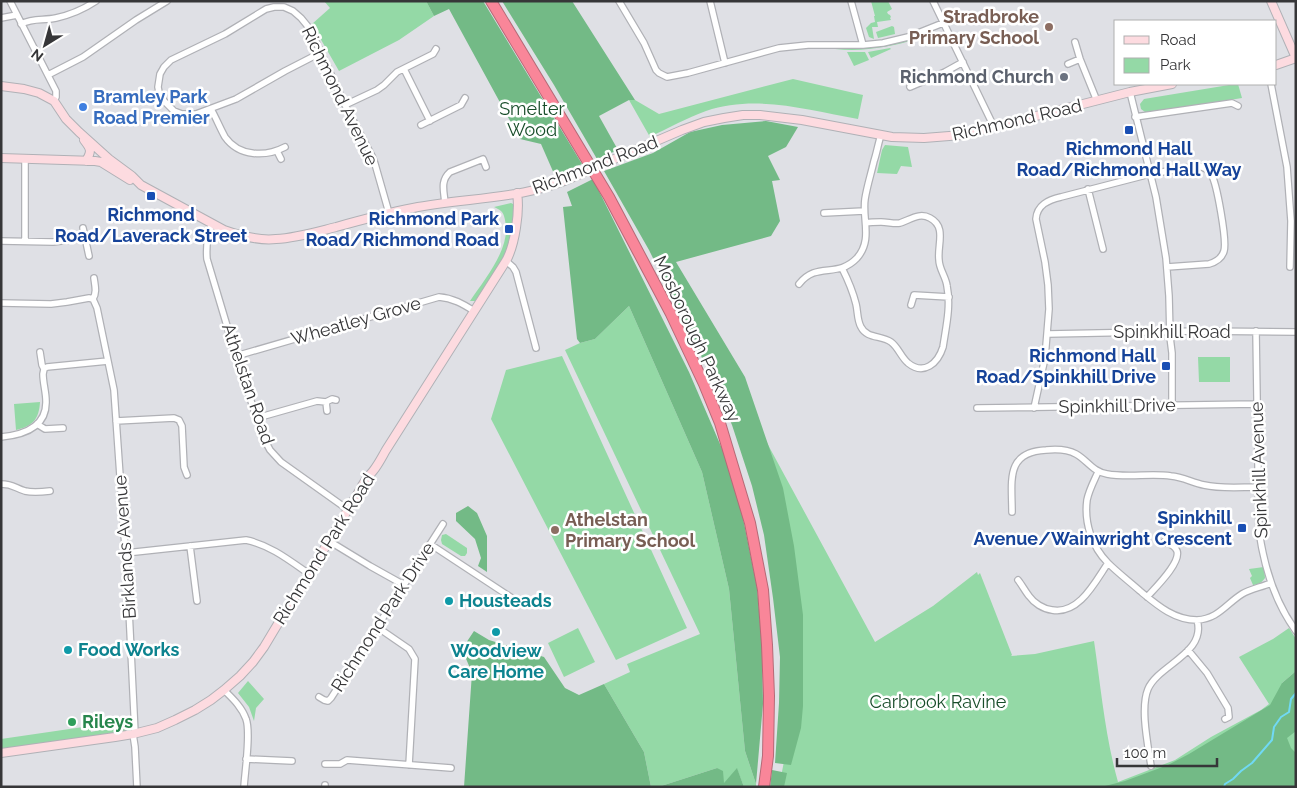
<svg xmlns="http://www.w3.org/2000/svg" width="1297" height="788" font-family="Raleway,sans-serif">
	<style>
		.green { fill: #94d9a6 }
		.forest { fill: #73ba86 }
		.lines { fill: none; stroke-linecap: round; stroke-linejoin: round }
		.stream { stroke: #70d9f4; stroke-width: 2 }
		.street-casing { stroke: #b0b1b6; stroke-width: 8 }
		.secondary-casing { stroke: #b0b1b6; stroke-width: 10 }
		.highway-casing { stroke: #b56a77; stroke-width: 12 }
		.street { stroke: #fff; stroke-width: 5.5 }
		.secondary { stroke: #fddbe0; stroke-width: 8 }
		.highway { stroke: #f98699; stroke-width: 10 }
		.secondary-bridge-casing { stroke: #b0b1b6; stroke-width: 10; stroke-linecap: butt }
		.secondary-bridge { stroke: #fddbe0; stroke-width: 8 }
		.education-dot { fill: #8d6e63; stroke: #fff; stroke-width: 2 }
		.worship-dot { fill: #6b7280; stroke: #fff; stroke-width: 2 }
		.shop-dot { fill: #3f7fe0; stroke: #fff; stroke-width: 2 }
		.transit-dot { fill: #1a4fb4; stroke: #fff; stroke-width: 2 }
		.culture-dot { fill: #0f9aa8; stroke: #fff; stroke-width: 2 }
		.leisure-dot { fill: #2e9e5b; stroke: #fff; stroke-width: 2 }
		.labels { text-anchor: middle; stroke-width: 5; stroke-linejoin: round; paint-order: stroke }
		.education-label { font-size: 18px; font-weight: bold; fill: #785e54; stroke: #fff; text-anchor: end }
		.worship-label { font-size: 18px; font-weight: bold; fill: #5b616d; stroke: #fff; text-anchor: end }
		.street-label { font-size: 18px; fill: #363638; stroke: #fff }
		.shop-label { font-size: 18px; font-weight: bold; fill: #366cbe; stroke: #fff; text-anchor: start }
		.park-label { font-size: 18px; fill: #184d2a; stroke: #fff }
		.transit-label { font-size: 18px; font-weight: bold; fill: #164399; stroke: #fff; text-anchor: end }
		.culture-label { font-size: 18px; font-weight: bold; fill: #0d838f; stroke: #fff; text-anchor: start }
		.leisure-label { font-size: 18px; font-weight: bold; fill: #27864d; stroke: #fff; text-anchor: start }
	</style>
	<rect width="100%" height="100%" fill="#dfe0e5"/>
	<path class="green" d="M324,1h102l8,15 -35,24 -60,31 -27,-47 18,-16z
		M871,1h17l4,8 -5,3 1,2 2,1 1,2 -1,1 1,2 -14,2 1,5h-6l2,12 -5,-2 -3,-9 5,-5 4,-1 -1,-6h1z
		M892,26l2,1 1,7 -17,4 -2,-6z
		M917,37v2c-27,8 -53,13 -82,10v-1c30,1 54,-2 82,-11z
		M890,48l1,1 -20,9 -3,-6z
		M847,52h18l4,8 -15,6z
		M793,79l70,16 -5,24c-50,-9 -102,-25 -152,-8 -19,7 -38,17 -56,26l-21,-37h6l24,14z
		M1235,84h3l4,14 -92,15 -5,-1 -4,-3 -1,-5 4,-5z
		M885,145l23,2 4,20 -11,-1 -4,8 -20,-1 5,-23z
		M511,203l4,2c1,11 -2,33 -6,43 -7,18 -23,37 -34,53h-5c14,-21 38,-49 36,-75 -1,-5 -1,-11 -5,-15 -2,-2 -5,-3 -7,-4z
		M629,306l73,166 27,117 16,162 11,33v3h-12l-7,-18 -13,15 -7,-16 -59,19h-7l-7,-35 -40,-68 26,-12 -3,-8 73,-30 -135,-284 15,-7 15,-4z
		M562,356l125,272 -71,32 -125,-241 15,-49z
		M1198,357h32v25h-31z
		M40,402c-1,17 -7,24 -24,28l-2,-26z
		M747,406l128,236 58,-36 44,-34 1,3 2,-2 32,82 -1,1 24,-2 59,-13c7,47 11,95 24,141l57,-22 36,-23 50,-27 8,-6 -30,-47 34,-18 16,-11 7,11v32l-14,12 14,2v102h-517l8,-41 5,-70z
		M446,534l21,14v5l-2,3h-4l-19,-12 -1,-4 1,-5z
		M1264,567l1,11c-3,4 -6,7 -12,7l-3,-7 2,-2 -3,-7z
		M578,628l17,34 -31,15 -16,-34z
		M248,681l16,18 -8,9 -2,13 -5,-14 -11,-14z
		M128,724l-3,7 -124,19v-11l89,-13 1,6z"/>
	<path class="forest" d="M426,1h57l99,163 -27,12 -14,-32 -21,-5 -71,-130 -15,7z
		M502,1h70l63,99h-6l-30,16 19,34 -21,9 -43,-74z
		M766,121l32,6 -12,20 -18,9 12,24 -8,1 8,40 -9,15 -95,26 69,115 38,111 11,58 9,69v91l-2,22 -10,37 -16,-2 4,-60 1,-46 -7,-59 -9,-63 -12,-49 -20,-61 -34,-76 -49,-99 -45,-79 49,-18 37,-21 32,-7z
		M593,179l96,193 34,79 20,67 14,69 5,57 1,60 -7,80 -11,-33 -16,-162 -27,-117 -73,-166 -34,33 -15,4 -3,-4 -14,-132 9,-1 -5,-14z
		M468,506l9,7 10,23v36l-9,-6 3,-8 -6,-19 -19,-18v-8z
		M474,631l15,9 55,17 21,31 14,7 25,-11 40,68 7,35h-187l8,-114 -10,-24z
		M1296,671v60l-9,7 4,10 5,5v34h-195l24,-6 43,-16 21,-11 81,-49 12,-22z
		M717,768l6,3 1,12 13,-15 7,19h-86z
		M772,770l15,3 -3,14h-14z"/>
	<g class="lines">
		<path class="stream" d="M1224,787l1,-3 8,-5 8,-8 11,-8 20,-23 2,-13 7,-10 8,-5 2,-13 5,-6"/>
		<defs>
			<path id="street" d="M10,1l46,90v6l-2,4
				M619,1l25,42 12,27 3,3 8,4 21,-4 91,-25 29,-3h55l20,-2 25,-6 35,-14
				M710,1l15,62
				M851,1l12,44
				M933,1l61,126
				M1,18l16,-3
				M21,24c13,-7 22,-3 35,-6 14,-3 28,-9 40,-17
				M1075,42l5,17 17,42
				M320,53l-35,18 -49,28 -40,15h-14l-8,-3 -10,-10 -5,-9 -1,-5 2,-13 4,-7 7,-7 54,-26 41,-25 8,-2h10l9,4 8,7 9,11 35,76 27,51 3,8 14,49
				M1068,64l12,-5
				M404,69l26,52
				M48,75l35,-18 53,-37 31,-19
				M1271,84l16,83 4,54 -1,46
				M910,87l35,-15 18,-10
				M1130,92l26,105 10,61 3,38 1,41 2,16v52
				M345,105l32,-15 7,-5 13,-13 36,-18 3,-5
				M211,109c5,9 9,19 14,28 14,20 41,20 60,10
				M1135,117l97,-14 6,3
				M421,125l40,-20 4,-7
				M277,151l4,8
				M1088,189l15,60
				M445,203c-1,-12 -5,-22 5,-31l33,-13 3,8
				M824,213l40,-2
				M212,224c-5,12 -6,23 -5,35l29,97 27,81 7,13 11,12 66,47
				M83,228l6,28
				M1,241l52,1 32,-4
				M25,241v-82
				M506,261l7,6 3,5 20,76
				M842,268c6,12 11,24 14,36 2,8 1,16 5,23 6,12 20,8 30,15 7,5 10,15 17,21 16,13 30,0 35,-16 3,-20 8,-41 4,-61 -1,-9 -8,-17 -8,-26 -2,-15 8,-33 -9,-42 -11,-6 -20,2 -30,5 -6,1 -12,-1 -19,-1 -5,0 -10,0 -15,1
				M799,284c18,-23 38,-5 58,-26 16,-18 5,-39 8,-59 2,-13 6,-25 9,-38 3,-9 4,-17 7,-26
				M93,299c4,-7 2,-13 1,-21
				M1,303l50,1 16,-2 22,-4 4,1 4,9 17,82 14,200 7,143
				M911,305l3,-10 35,2
				M1256,331l3,200c5,35 15,70 37,100
				M1048,334l151,-3 97,1
				M236,356l203,-59c14,1 24,7 35,14
				M44,369l3,-2 61,-6
				M977,408l280,-4
				M1034,408l11,-50 4,-49 -1,-24 -3,-23 -9,-43c1,-14 12,-19 25,-22l89,-23 48,-8c6,1 10,3 13,8 6,9 16,67 13,77 -2,7 -8,11 -15,13l-42,3
				M327,411l-1,-9 6,-3 4,1
				M257,418l60,-17 9,1
				M116,421l58,-3 5,2 3,6 2,41 3,8
				M37,424l8,5 18,-1
				M1,437c21,-2 46,-9 45,-36 0,-9 -3,-18 -3,-27l1,-5 -2,-4 -2,-13
				M1098,472c-4,9 -9,18 -11,28 -3,23 5,47 21,63 10,10 22,19 32,28 17,14 34,29 57,29 21,-1 29,-16 45,-26 8,-5 20,-7 29,-11
				M1,484c12,0 14,4 24,7 8,2 17,1 25,0
				M1012,512c0,-31 -7,-60 34,-62 10,-1 21,-1 30,4 11,6 17,18 31,20 21,4 43,-1 64,2 12,1 22,7 33,9 17,4 36,2 54,2
				M329,541l41,25 34,19
				M430,544l82,54
				M190,546l7,55
				M126,553l120,-13c24,5 43,20 63,34
				M1018,580c4,5 7,11 11,16 5,7 14,13 23,14 27,5 43,-28 56,-47
				M1147,597c8,-9 34,-34 30,-46 -2,-6 -9,-8 -13,-9
				M377,627l32,22 6,10 -6,106
				M1188,650l19,23 21,35 1,9 -4,2
				M224,690c8,8 18,17 22,29 5,13 -1,52 -2,68
				M319,697l5,3 4,1 3,-3 46,-71 66,-103
				M133,734l2,13 2,40
				M1149,756l9,-1
				M246,759l46,2
				M325,764h15l7,-4 104,8
				M1151,766c-3,-21 -11,-58 -3,-77 10,-24 59,-36 49,-69
				M325,785v2"/>
			<path id="secondary" d="M1271,1l25,57
				M1276,65l20,-7
				M1,86l23,3 15,4 15,8 12,18 13,13 30,27 23,17 9,9 83,45c17,6 35,11 52,9 20,-1 40,-7 60,-12 25,-7 51,-14 77,-19 54,-11 112,-8 163,-32
				M84,140c7,9 8,11 2,21
				M1,158l94,3 6,1 29,18
				M605,163l77,-33 22,-8 20,-4 19,-3h17l42,5 90,17 32,1 38,-3 168,-43 42,-8
				M1,753l114,-16 18,-3 24,-6 18,-8 20,-10 16,-10 13,-10 16,-14 13,-14 11,-15 27,-45 13,-17 5,-11 52,-86c3,-7 7,-11 12,-17 5,-6 9,-14 13,-21l120,-189c9,-16 14,-50 11,-68"/>
			<path id="highway" d="M491,1l118,196 62,117 33,70 16,39 30,100 13,67 4,55 2,51 -1,60 -4,31"/>
		</defs>
		<use href="#street" class="street-casing"/>
		<use href="#secondary" class="secondary-casing"/>
		<use href="#highway" class="highway-casing"/>
		<use href="#street" class="street"/>
		<use href="#secondary" class="secondary"/>
		<use href="#highway" class="highway"/>
		<defs>
			<path id="secondary-bridge" d="M576,176l29,-13"/>
		</defs>
		<use href="#secondary-bridge" class="secondary-bridge-casing"/>
		<use href="#secondary-bridge" class="secondary-bridge"/>
	</g>
	<g class="education-dot">
		<circle cx="1049" cy="27" r="5"/>
		<circle cx="555" cy="530" r="5"/>
	</g>
	<circle class="worship-dot" cx="1064" cy="77" r="5"/>
	<circle class="shop-dot" cx="83" cy="107" r="5"/>
	<g class="transit-dot">
		<rect x="1124" y="125" width="10" height="10" rx="2.5"/>
		<rect x="146" y="191" width="10" height="10" rx="2.5"/>
		<rect x="504" y="224" width="10" height="10" rx="2.5"/>
		<rect x="1161" y="361" width="10" height="10" rx="2.5"/>
		<rect x="1237" y="523" width="10" height="10" rx="2.5"/>
	</g>
	<g class="culture-dot">
		<circle cx="449" cy="601" r="5"/>
		<circle cx="496" cy="632" r="5"/>
		<circle cx="68" cy="650" r="5"/>
	</g>
	<circle class="leisure-dot" cx="72" cy="722" r="5"/>
	<g class="labels">
		<g class="education-label">
			<text x="1039" y="23">Stradbroke<tspan x="1039" dy="21">Primary School</tspan></text>
			<text x="565" y="526" text-anchor="start">Athelstan<tspan x="565" dy="21">Primary School</tspan></text>
		</g>
		<g class="worship-label">
			<text x="1054" y="83">Richmond Church</text>
		</g>
		<g class="street-label">
			<text transform="translate(340 96) rotate(64)" y="6">Richmond Avenue</text>
			<text transform="translate(1017 120) rotate(-13)" y="6">Richmond Road</text>
			<text transform="translate(595 165) rotate(-21)" y="6">Richmond Road</text>
			<text transform="translate(356 321) rotate(-16)" y="6">Wheatley Grove</text>
			<text x="1172" y="338">Spinkhill Road</text>
			<text transform="translate(697 339) rotate(65)" y="6">Mosborough Parkway</text>
			<text transform="translate(248 384) rotate(71)" y="6">Athelstan Road</text>
			<text transform="translate(1117 406) rotate(-1)" y="6">Spinkhill Drive</text>
			<text transform="translate(1259 470) rotate(-92)" y="6">Spinkhill Avenue</text>
			<text transform="translate(125 547) rotate(-94)" y="6">Birklands Avenue</text>
			<text transform="translate(324 549) rotate(-58)" y="6">Richmond Park Road</text>
			<text transform="translate(383 617) rotate(-57)" y="6">Richmond Park Drive</text>
		</g>
		<g class="shop-label">
			<text x="93" y="103">Bramley Park<tspan x="93" dy="21">Road Premier</tspan></text>
		</g>
		<g class="park-label">
			<text x="532" y="115">Smelter<tspan x="532" dy="21">Wood</tspan></text>
			<text x="938" y="708">Carbrook Ravine</text>
		</g>
		<g class="transit-label">
			<text x="1129" y="155" text-anchor="middle">Richmond Hall<tspan x="1129" dy="21">Road/Richmond Hall Way</tspan></text>
			<text x="151" y="221" text-anchor="middle">Richmond<tspan x="151" dy="21">Road/Laverack Street</tspan></text>
			<text x="499" y="225">Richmond Park<tspan x="499" dy="21">Road/Richmond Road</tspan></text>
			<text x="1156" y="362">Richmond Hall<tspan x="1156" dy="21">Road/Spinkhill Drive</tspan></text>
			<text x="1232" y="524">Spinkhill<tspan x="1232" dy="21">Avenue/Wainwright Crescent</tspan></text>
		</g>
		<g class="culture-label">
			<text x="459" y="607">Housteads</text>
			<text x="78" y="656">Food Works</text>
			<text x="496" y="657" text-anchor="middle">Woodview<tspan x="496" dy="21">Care Home</tspan></text>
		</g>
		<g class="leisure-label">
			<text x="82" y="728">Rileys</text>
		</g>
	</g>
	<rect width="1297" height="788" fill="none" stroke="#363638" stroke-width="5"/>
	<rect x="1114" y="20" width="162" height="65" fill="#ffffff" stroke="#afafaf"/>
	<rect x="1124" y="36" width="25" height="8" fill="#fddbe0" stroke="#afafaf"/>
	<text x="1160" y="45" font-size="15" fill="#363638">Road</text>
	<rect x="1124" y="58" width="25" height="15" fill="#94d9a6" stroke="#afafaf"/>
	<text x="1160" y="70" font-size="15" fill="#363638">Park</text>
	<g transform="translate(45 45) rotate(217)" stroke="#ffffff" stroke-width="4" paint-order="stroke">
	<path d="M0-4L9 19L0 12L-9 19Z" fill="#363638"/>
	<text y="-8" font-size="14" font-weight="bold" text-anchor="middle" fill="#363638">N</text>
	</g>
	<path d="M1117 758v8h100v-8" fill="none" stroke="#363638" stroke-width="2.5"/>
	<text x="1124" y="758" font-size="15" fill="#363638" stroke="#ffffff" stroke-width="4" paint-order="stroke">100 m</text>
</svg>
